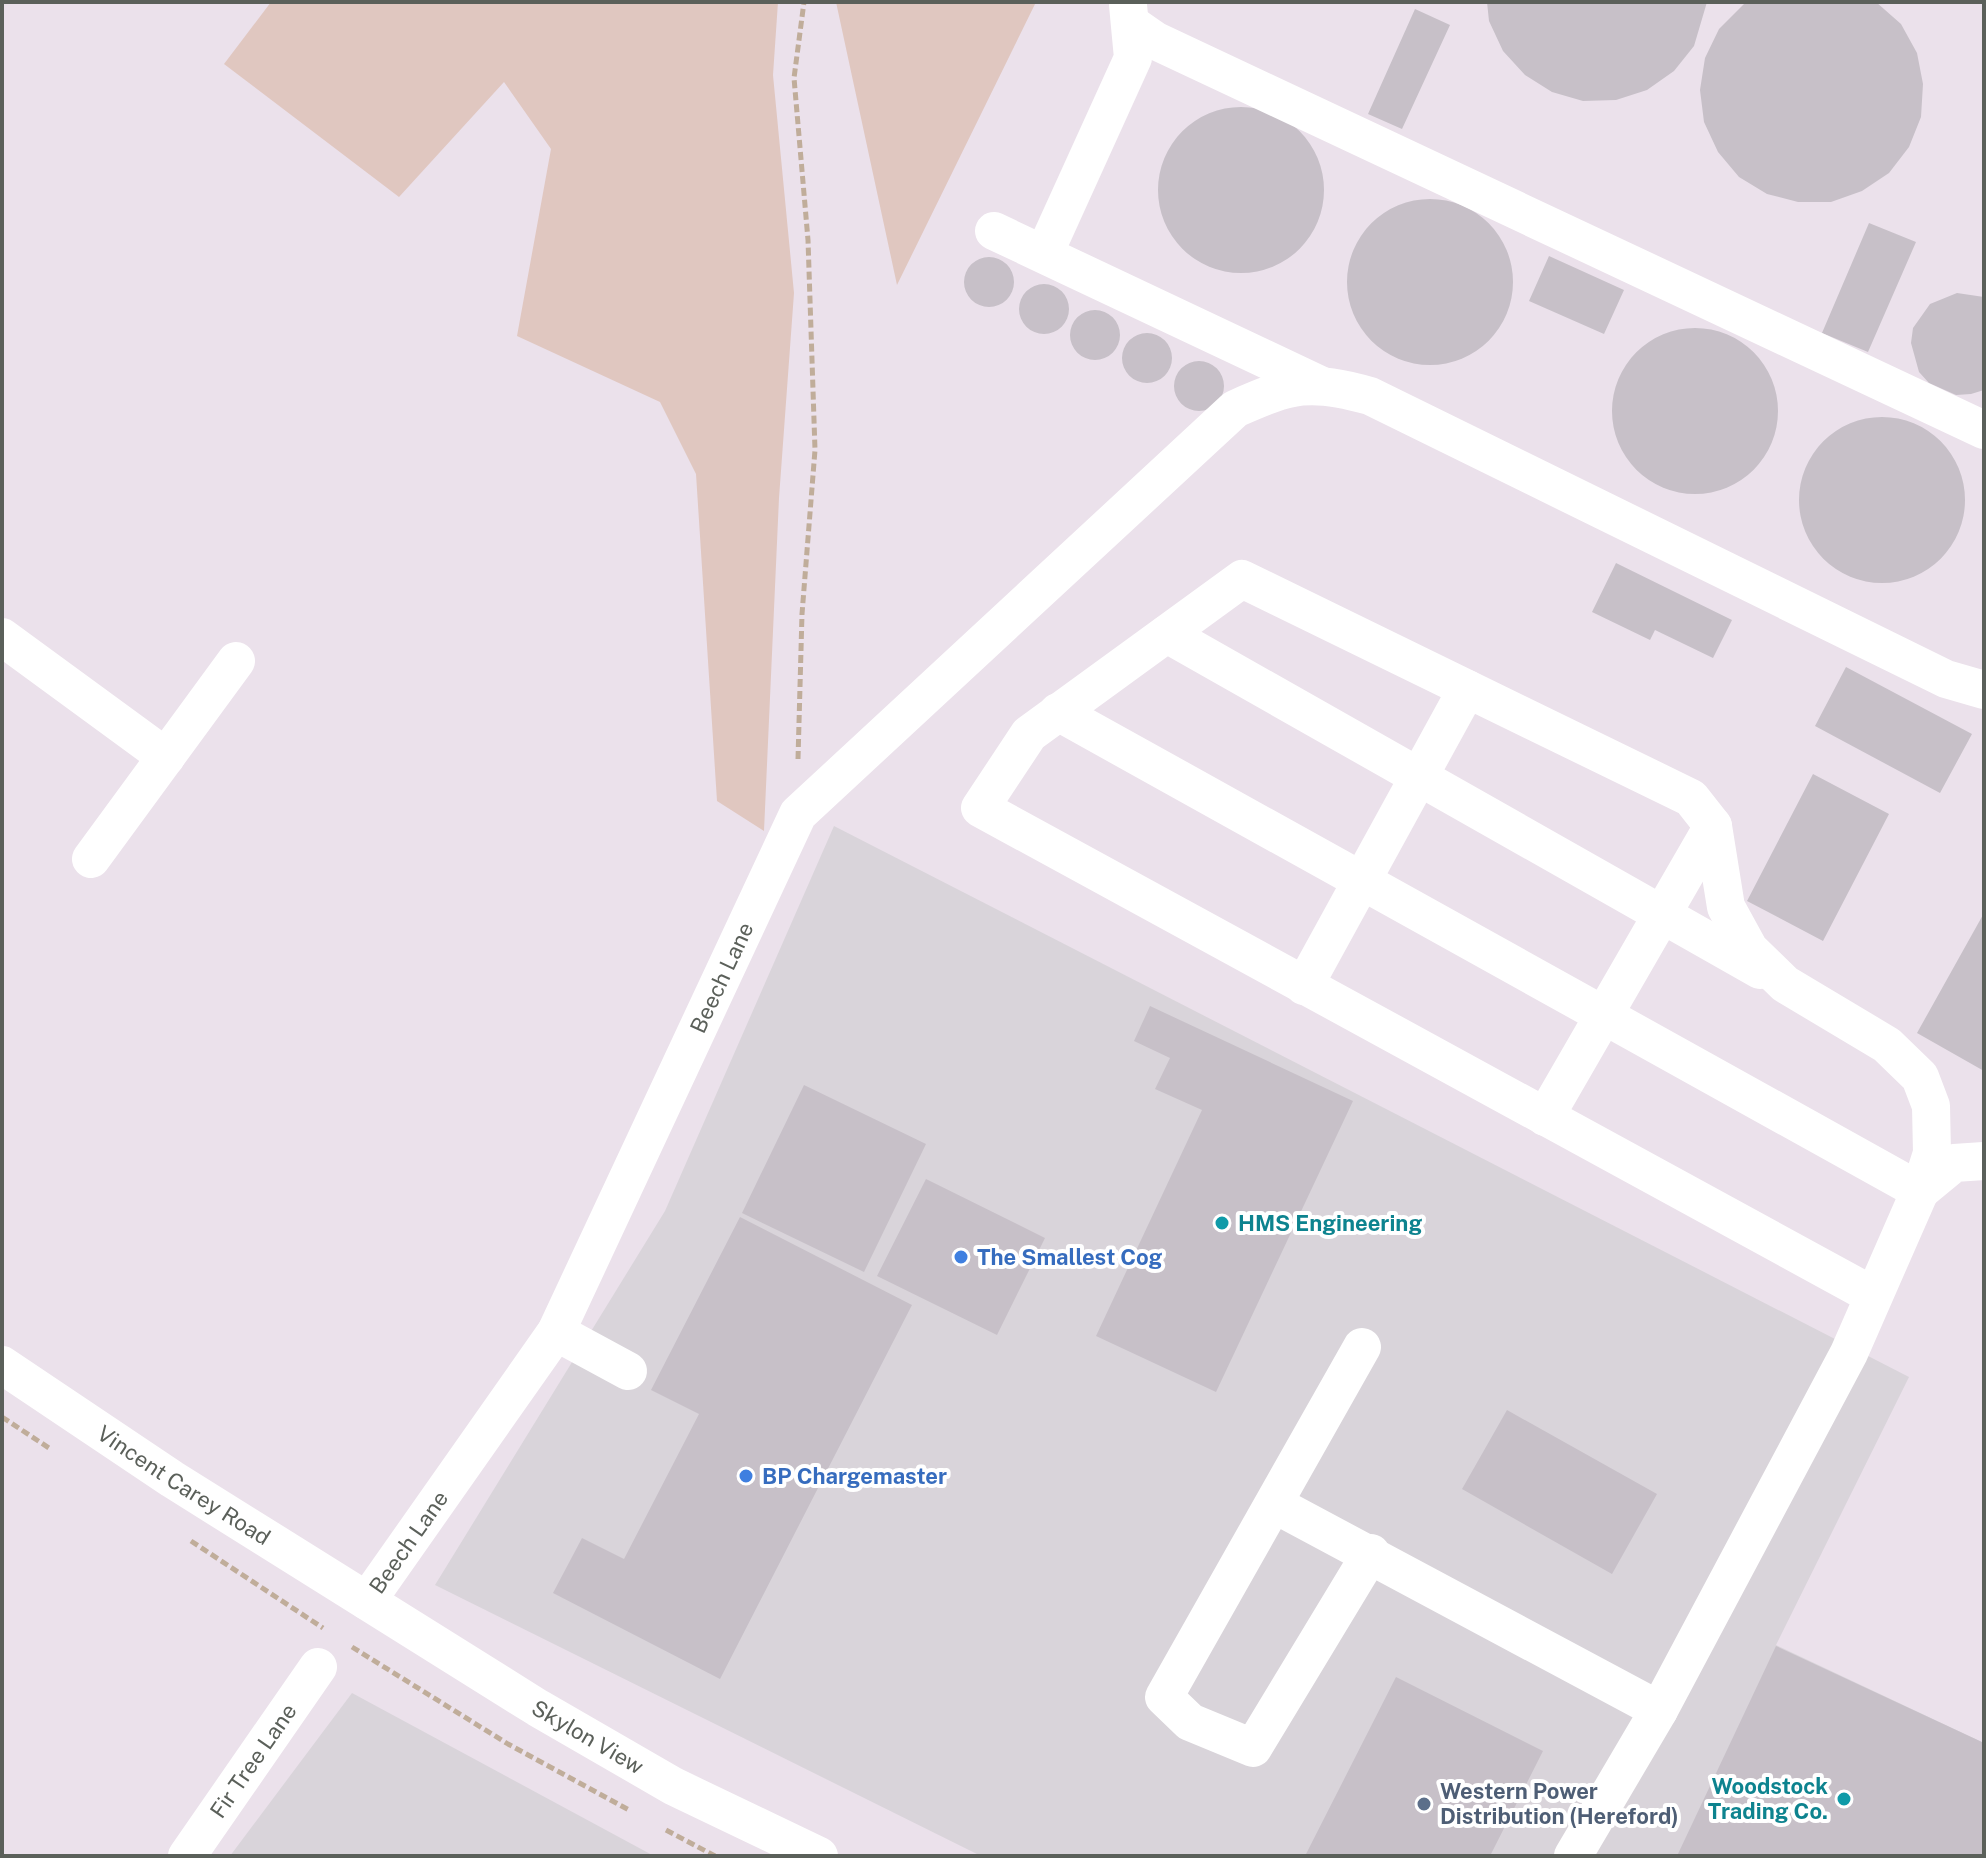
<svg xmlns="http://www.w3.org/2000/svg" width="1986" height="1858" font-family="'Public Sans',sans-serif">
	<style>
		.industrial { fill: #d9d4da }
		.green { fill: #e0c7c0 }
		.building { fill: #c7c0c8 }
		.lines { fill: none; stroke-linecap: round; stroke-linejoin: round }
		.path { stroke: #c0ad9a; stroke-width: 5; stroke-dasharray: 8 4; stroke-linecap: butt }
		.minor { stroke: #fff; stroke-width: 38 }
		.culture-dot { fill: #0f9aa8; stroke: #fff; stroke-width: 3 }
		.shop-dot { fill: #3f7fe0; stroke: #fff; stroke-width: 3 }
		.service-dot { fill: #5c6f8a; stroke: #fff; stroke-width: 3 }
		.labels { text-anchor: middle; stroke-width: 8; stroke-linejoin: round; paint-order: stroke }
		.street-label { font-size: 22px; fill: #5b605a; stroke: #fff }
		.culture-label { font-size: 22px; font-weight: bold; fill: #0d838f; stroke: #fff; text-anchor: start }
		.shop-label { font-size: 22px; font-weight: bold; fill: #366cbe; stroke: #fff; text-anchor: start }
		.service-label { font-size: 22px; font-weight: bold; fill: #4e5e75; stroke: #fff; text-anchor: start }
	</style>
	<rect width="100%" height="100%" fill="#ebe1eb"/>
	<path class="industrial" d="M834,826l1075,551 -133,268 208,98v113h-1003l-546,-271 230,-374z
		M352,1693l302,163h-424z"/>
	<path class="green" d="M271,2h507l-5,73 21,218 -15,205 -15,333 -47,-30 -21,-327 -36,-72 -143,-66 34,-187 -47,-67 -105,115 -175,-133z
		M836,2h200l-139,283z"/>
	<path class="building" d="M1487,2h220l-13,44 -20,25 -27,19 -31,10 -33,1 -31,-9 -27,-17 -22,-24 -14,-30z
		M1746,2h130l25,22 16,29 6,31 -2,33 -12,30 -20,26 -27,18 -31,11h-33l-31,-8 -28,-17 -21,-25 -14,-30 -4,-32 5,-32 14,-29z
		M1415,9l35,16 -48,104 -34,-15z
		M1158 190a83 83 0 1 1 166 0a83 83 0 1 1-166 0Z
		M1347 282a83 83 0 1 1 166 0a83 83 0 1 1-166 0Z
		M1869,223l47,19 -48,110 -46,-19z
		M1549,256l75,34 -20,44 -75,-33z
		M964 282a25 25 0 1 1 50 0a25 25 0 1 1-50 0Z
		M1019 309a25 25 0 1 1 50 0a25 25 0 1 1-50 0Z
		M1957,293l27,4v93l-13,4 -15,1 -27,-12 -10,-11 -8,-29 2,-15 17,-24z
		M1070 335a25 25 0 1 1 50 0a25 25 0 1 1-50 0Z
		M1612 411a83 83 0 1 1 166 0a83 83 0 1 1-166 0Z
		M1122 358a25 25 0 1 1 50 0a25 25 0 1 1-50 0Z
		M1174 386a25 25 0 1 1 50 0a25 25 0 1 1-50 0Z
		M1799 500a83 83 0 1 1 166 0a83 83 0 1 1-166 0Z
		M1616,563l116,57 -19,38 -58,-28 -5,10 -58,-28z
		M1846,667l126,67 -32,59 -125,-67z
		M1813,774l76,40 -66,127 -76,-40z
		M1984,913v158l-67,-38z
		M1150,1006l203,95 -137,291 -120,-56 106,-226 -47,-21 15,-31 -36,-17z
		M804,1085l122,59 -62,128 -122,-59z
		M926,1179l119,59 -48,97 -120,-59z
		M740,1217l172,88 -192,374 -167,-86 29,-55 42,21 75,-145 -48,-24z
		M1507,1410l150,84 -45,80 -150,-85z
		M1776,1646l208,97v113h-307z
		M1396,1677l147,74 -53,105h-185z"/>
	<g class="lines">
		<path class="path" d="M798,759l4,-145 13,-164 -7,-210 -14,-162 10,-76
			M2,1417l47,31
			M191,1541l132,87
			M352,1647l156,97 121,66
			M666,1830l49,26"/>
		<g class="minor">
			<path d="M1130,23l26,18 828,389"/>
			<path d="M994,231l326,154"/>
			<path d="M1044,254l89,-196 -5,-53"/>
			<path d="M1167,634l593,336"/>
			<path d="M2,637l164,120"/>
			<path d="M1058,712l862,479"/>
			<path d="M91,859l145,-198"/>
			<path d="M1304,986l163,-297"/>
			<path d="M1545,1117l168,-291"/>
			<path d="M1920,1191l34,-28 30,-2"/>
			<path d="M556,1332l72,39"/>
			<path d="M1362,1347l-198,350 26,25 63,26 118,-195"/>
			<path id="s1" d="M2,1365l170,114 366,229 135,78 146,70"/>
			<path d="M1274,1504l385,206"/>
			<path id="s2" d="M367,1601l189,-269 242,-518 437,-405c56,-25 75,-30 135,-13l576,283 38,11"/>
			<path id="s3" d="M187,1856l131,-189"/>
			<path d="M1573,1856l86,-146 190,-357 71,-162 12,-38 -1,-47 -11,-29 -33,-32 -102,-61 -36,-35 -23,-42 -13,-81 -22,-28 -449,-219 -213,155 -49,74 894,488"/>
		</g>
	</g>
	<g class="culture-dot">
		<circle cx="1222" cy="1223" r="8"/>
		<circle cx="1844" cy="1799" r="8"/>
	</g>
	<g class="shop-dot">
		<circle cx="961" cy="1257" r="8"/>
		<circle cx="746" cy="1476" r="8"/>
	</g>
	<circle class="service-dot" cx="1424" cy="1804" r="8"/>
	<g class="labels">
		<g class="street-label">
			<text dy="8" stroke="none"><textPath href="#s2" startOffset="720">Beech Lane</textPath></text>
			<text dy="8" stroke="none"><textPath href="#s1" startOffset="218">Vincent Carey Road</textPath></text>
			<text dy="8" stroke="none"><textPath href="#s2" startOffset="72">Beech Lane</textPath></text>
			<text dy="8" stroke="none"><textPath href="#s1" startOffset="694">Skylon View</textPath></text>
			<text dy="8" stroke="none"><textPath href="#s3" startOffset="116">Fir Tree Lane</textPath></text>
		</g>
		<g class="culture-label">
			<text x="1238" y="1231">HMS Engineering</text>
			<text x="1828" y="1794" text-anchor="end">Woodstock<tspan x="1828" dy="25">Trading Co.</tspan></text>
		</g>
		<g class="shop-label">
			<text x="977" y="1265">The Smallest Cog</text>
			<text x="762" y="1484">BP Chargemaster</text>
		</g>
		<g class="service-label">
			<text x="1440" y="1799">Western Power<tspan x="1440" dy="25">Distribution (Hereford)</tspan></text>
		</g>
	</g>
	<rect width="1986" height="1858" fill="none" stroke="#5b605a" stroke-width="8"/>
</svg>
